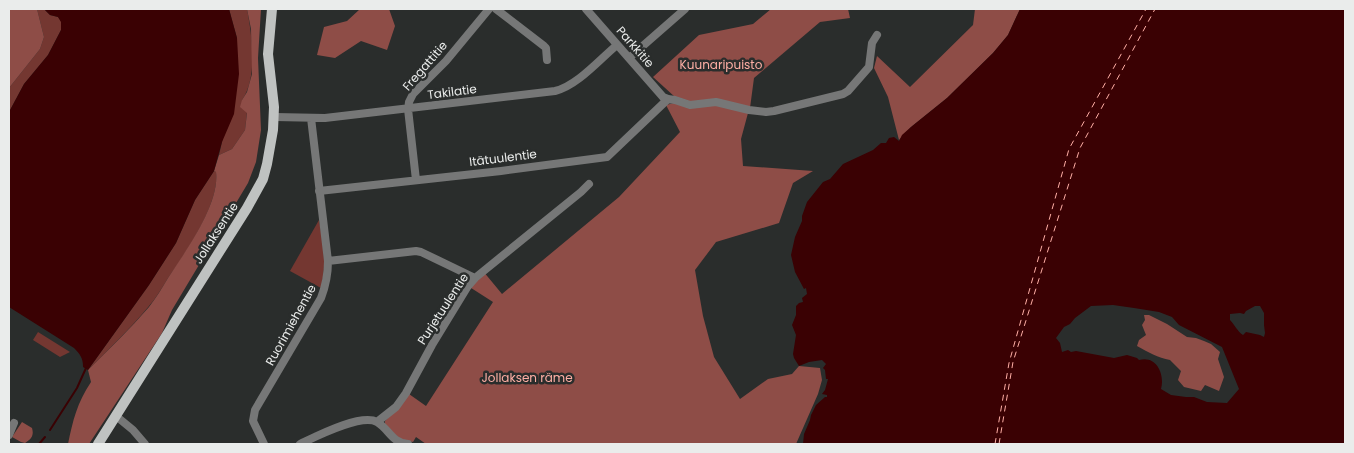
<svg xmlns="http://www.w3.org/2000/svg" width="1354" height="453" font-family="Poppins,sans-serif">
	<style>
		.green { fill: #743731 }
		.forest { fill: #8e4d47 }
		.water { fill: #3a0103; fill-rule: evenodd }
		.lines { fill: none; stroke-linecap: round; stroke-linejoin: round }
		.stream { stroke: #3a0103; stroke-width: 2 }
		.ferry { stroke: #ffafa6; stroke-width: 1; stroke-dasharray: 6 5; stroke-linecap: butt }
		.minor { stroke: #767777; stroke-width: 8 }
		.major { stroke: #bfc2c1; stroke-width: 10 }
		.labels { text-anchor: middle; stroke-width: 5; stroke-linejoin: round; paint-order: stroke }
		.street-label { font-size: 12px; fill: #eaeceb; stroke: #2a2d2c }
		.park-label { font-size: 12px; fill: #feafa5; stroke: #2a2d2c }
	</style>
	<rect width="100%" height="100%" fill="#2a2d2c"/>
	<path class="green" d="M37,9h7l6,6 8,2 3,4v9l-13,25 -24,29 -15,28v-24l31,-39 4,-12z
		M229,9h18c5,27 11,68 -5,91l5,12 -2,18 -13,19 -13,6 3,-13 15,-104z
		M214,171l2,1c4,31 -30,80 -48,106 -6,10 -12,20 -19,28 -19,23 -40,43 -61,64l61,-85 27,-42 19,-43z
		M319,220c4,23 8,45 2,68l-31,-17z
		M38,332l32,20 -10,5 -27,-17z"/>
	<path class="forest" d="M9,9h28l7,28 -4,12 -31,39z
		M247,9h14l-3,49 3,72 -5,32 -8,21 -76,127 -10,23 -73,111h-21c5,-24 9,-41 23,-62l-3,-12c21,-21 42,-41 61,-63 7,-9 13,-19 19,-29 17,-26 52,-74 48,-106l-2,-1 5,-16 13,-6 13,-19 2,-17 -7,-6 2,-7 5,-8 5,-18 -1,-45z
		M360,9h29l6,17 -8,24 -26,-9 -26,17 -18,-3 7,-28 23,-6z
		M771,9h77l2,9 -30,4 -66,56 -4,30 -60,-5 -15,-6 -22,-20 46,-42 54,-11z
		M975,9h45l-12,26 -15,18 -46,45 -36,29 -12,13 -11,-43 -14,-29 3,-12 33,31 63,-62z
		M674,103l41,1 33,9 -7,26 2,27 70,5 -20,12 -14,40 -63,19 -21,28 8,46 11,41 26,42 28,-20 24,-5 7,-8 21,2 2,12 -4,14 -22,50h-370l-10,-7 -3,5 -13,-3 -15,-14v-4l24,-27 17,12 67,-104 -25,-16 15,-15 19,23 117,-97 61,-65 -14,-27z
		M1144,315h5l18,9 20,13 9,1 8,3 7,3 9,8 -2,7 6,18 -5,14 -14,-6 -4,6 -17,-4 -6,-7 3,-9 -11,-11c-12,-2 -22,-8 -33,-14l2,-6 7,-5 -4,-10 3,-5z
		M22,422l10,6c2,7 0,11 -7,15l-4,-1 -9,-5z"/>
	<path class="water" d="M44,9h185l8,29 2,36 -5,40 -12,28 -8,29 -19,29 -19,43 -27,42 -61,85 -5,-3c0,-9 -3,-13 -9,-19l-65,-41v-195l15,-28 24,-29 13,-25v-8l-3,-5 -8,-2z
		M1020,9h325v435h-542l1,-10 6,-14 1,-5 5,-10 9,-8h2v-2l-5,-1 3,-4 3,-11h-2l-1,-9 -2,-2 3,-4 -4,-4 -13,2 -10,4 -5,-8 -1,-4 3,-19 -4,-10 4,-10v-9l3,-3 4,-1 -1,-4 5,-4 -1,-6 -2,1 -9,-17 -4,-17 4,-18 7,-16v-5l5,-14 16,-20 7,-3 13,-15 30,-14 8,-7h5l3,-5 5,-1 5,4 3,-6 9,-8 36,-29 46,-45 15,-18zM1113,305l21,3 25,4 13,5 7,8 43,22 17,42 -12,14 -20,-1 -13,-5h-8l-15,-2 -10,-6c4,-14 -4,-34 -22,-29l-2,-2 -10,-3 -13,3 -38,-7 -5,1 -3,-2 -6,2 -2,-9 -4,-5 8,-11 6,-3 5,-6 16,-12zM1255,306h5l4,7v12l1,8 -1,4 -4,-2 -14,-3 -3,3c-6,-4 -8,-10 -13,-15v-6l10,-1 4,1 2,-3z"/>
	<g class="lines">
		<path class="stream" d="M50,430l27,-42 9,-20
			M39,444l6,-7"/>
		<path class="ferry" d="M995,444l14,-81 60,-214 77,-140
			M999,444l14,-82 67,-214 75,-139"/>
		<path class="minor" d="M496,9l48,37 2,2 1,12
			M586,9l77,88 5,2 7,1 15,5 26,-3 33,8 17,2 8,-1 69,-17 5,-3 21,-24 3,-24 5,-8
			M629,58l56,-49
			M275,117l50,1 230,-27c22,-5 45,-32 62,-46
			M416,180l-8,-71 1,-7 4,-8 33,-33 43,-52
			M319,191l182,-20 106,-14 61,-58
			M328,261l88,-10 5,1 54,26
			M116,416l17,14 12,14
			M377,422l19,-15 10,-14 26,-48 36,-59 7,-8 106,-86 8,-8
			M9,435l5,-12
			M264,444l-11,-23 2,-11 66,-112c5,-13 7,-24 7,-37l-17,-143
			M300,444c15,-7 61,-31 77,-22 12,7 15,21 31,22"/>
		<path class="major" d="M98,444l149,-236 16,-29 4,-15 6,-34 1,-23 -6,-53 4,-45"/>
	</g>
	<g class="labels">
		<g class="street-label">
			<text transform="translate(635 47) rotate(49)" y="4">Parkkitie</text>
			<text transform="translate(425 66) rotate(-49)" y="4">Fregattitie</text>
			<text transform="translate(452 92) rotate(-7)" y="4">Takilatie</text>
			<text transform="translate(503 158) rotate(-7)" y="4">Itätuulentie</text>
			<text transform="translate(216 233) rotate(-57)" y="4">Jollaksentie</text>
			<text transform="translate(443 309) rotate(-57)" y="4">Purjetuulentie</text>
			<text transform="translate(291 325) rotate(-61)" y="4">Ruorimiehentie</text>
		</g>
		<g class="park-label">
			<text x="721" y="69">Kuunaripuisto</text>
			<text x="527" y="382">Jollaksen räme</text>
		</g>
	</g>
	<rect width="1354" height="453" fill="none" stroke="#eaeceb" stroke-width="20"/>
</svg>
